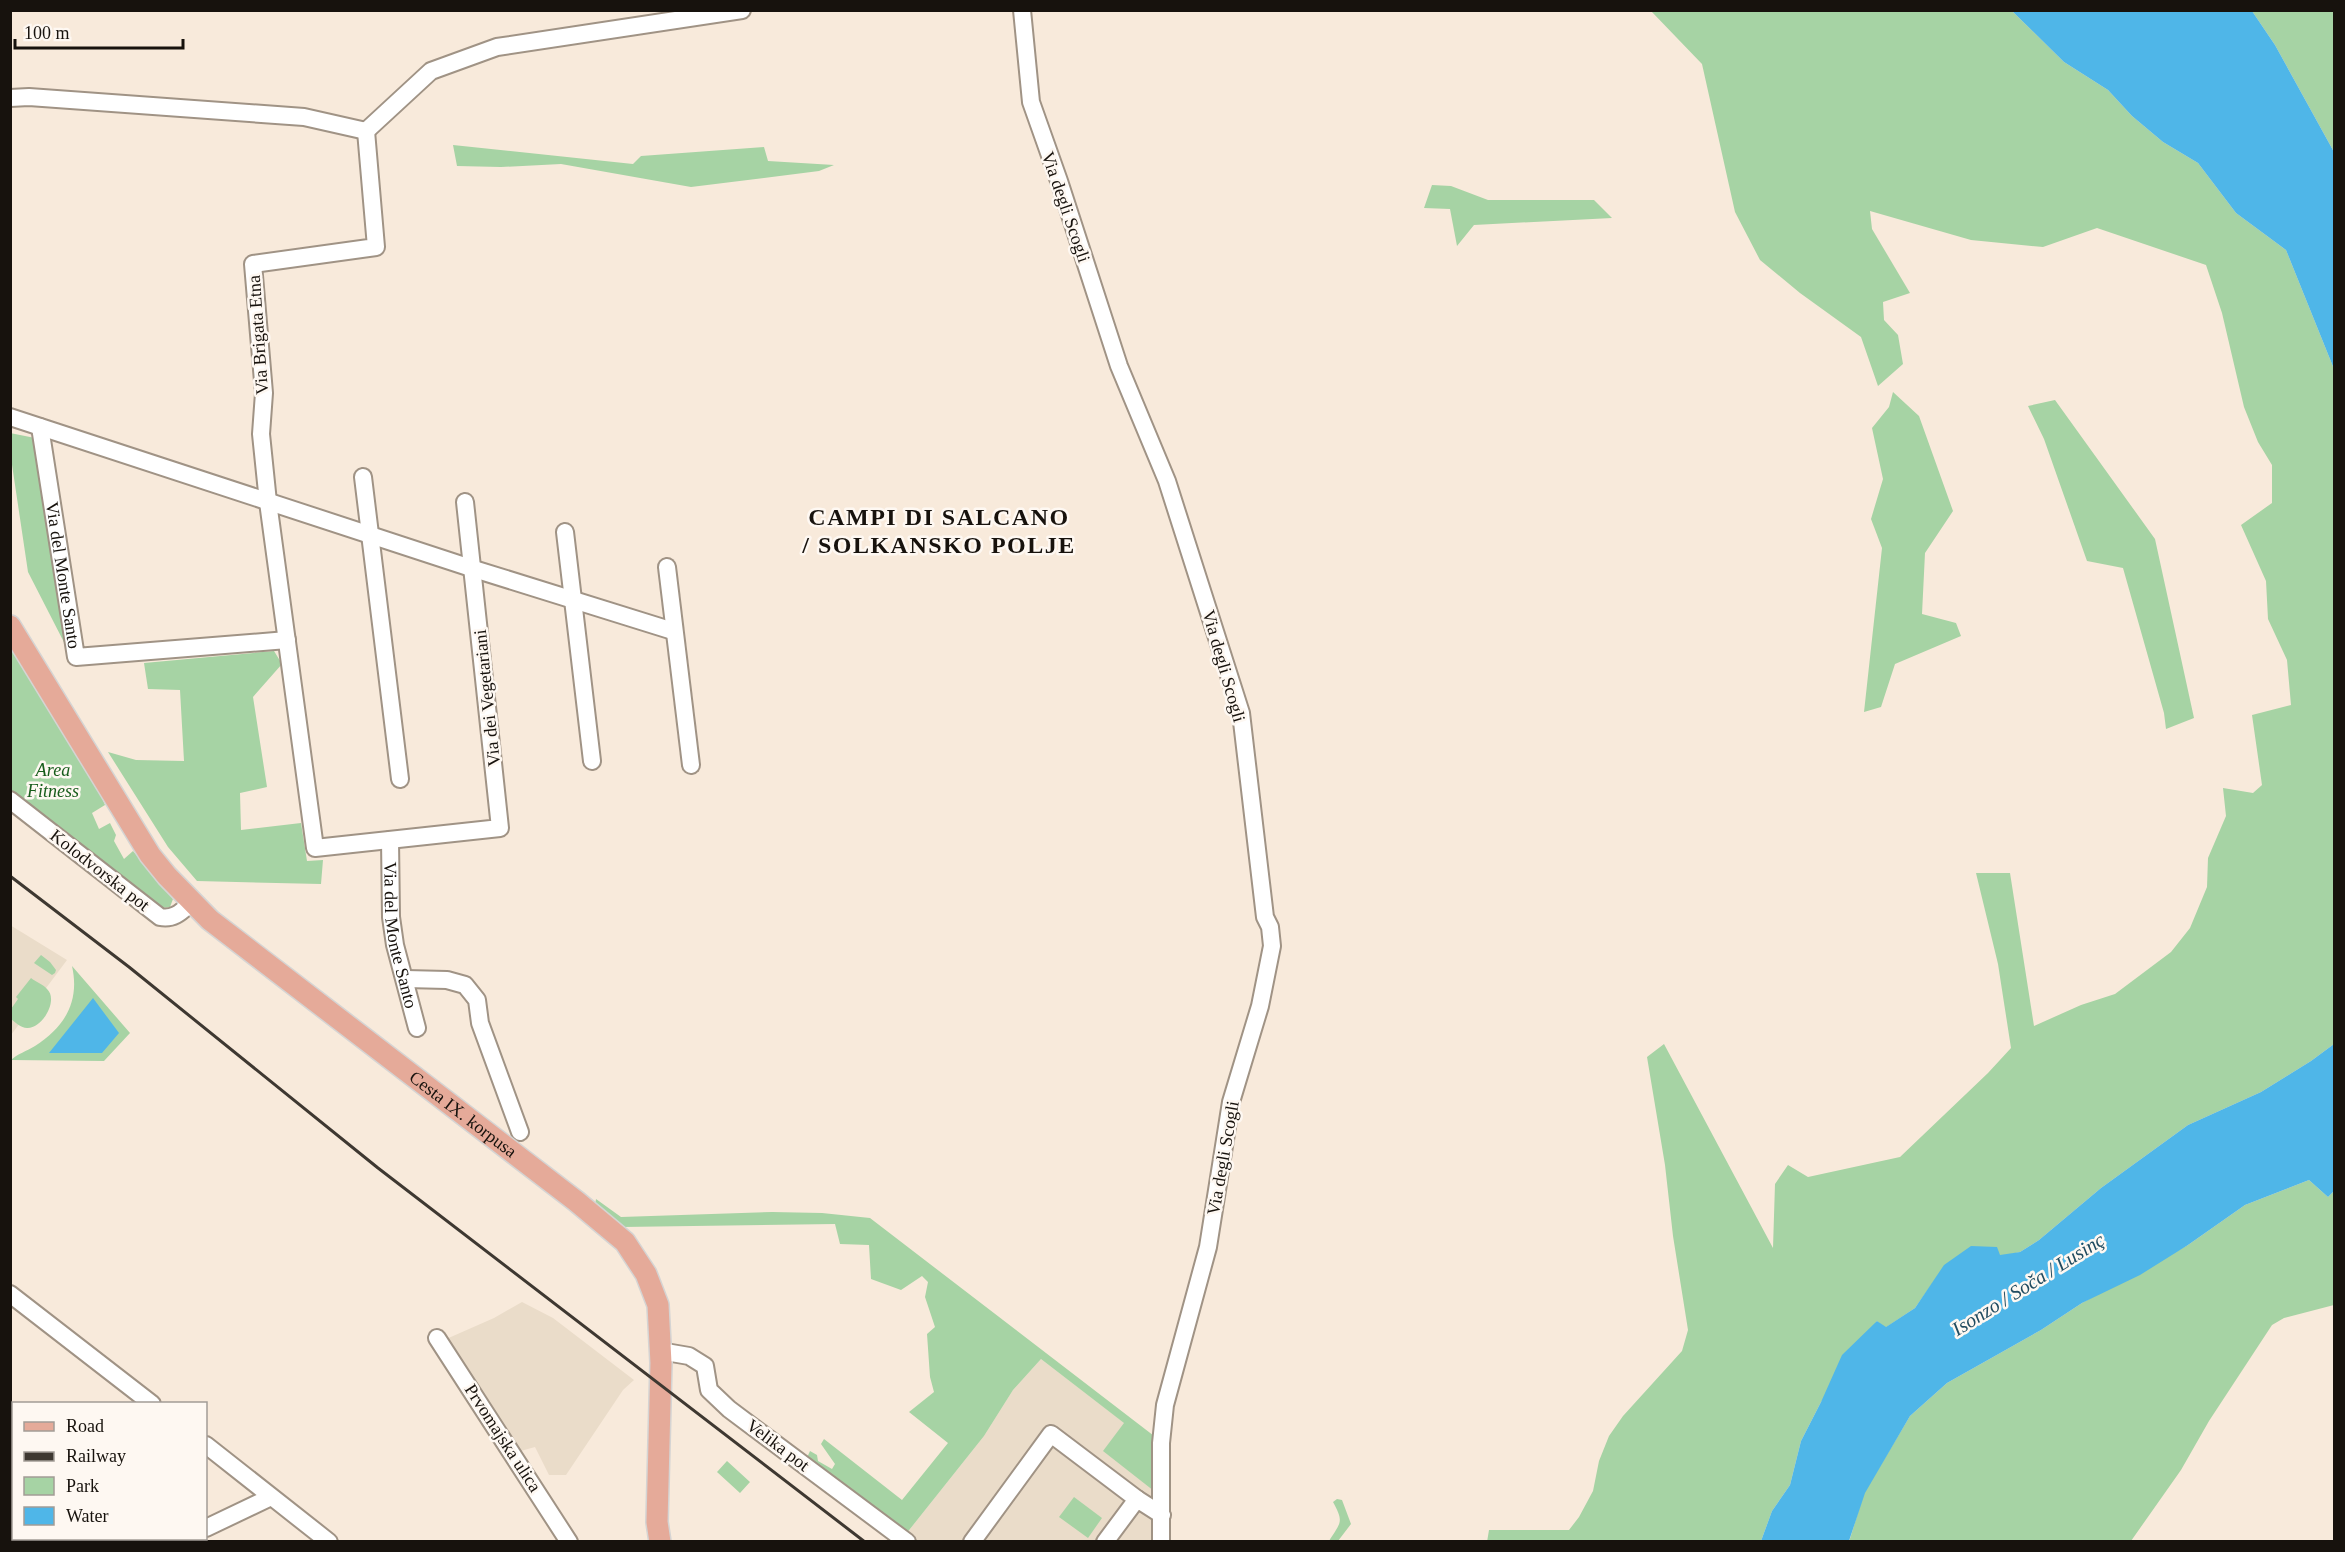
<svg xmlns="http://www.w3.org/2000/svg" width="2345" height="1552" font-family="Georgia,serif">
  <rect width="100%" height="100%" fill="#f8eadb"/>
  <path fill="#eadcc9" d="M10 925 67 960 11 1035H10Z
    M522 1302 553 1318 634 1380 623 1390 566 1475H549L535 1447 517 1452 444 1340 494 1318Z
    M1041 1359 1157 1448 1152 1541 916 1542 906 1534 984 1436 1013 1390Z"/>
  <path fill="#a6d3a4" d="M1651 11H2012L2064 62 2108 90 2132 116 2163 142 2198 163 2236 213 2286 250 2334 369V1044L2311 1061 2261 1092 2188 1125 2101 1188 2039 1240 2020 1252 1941 1271 1915 1308 1885 1328 1877 1321 1821 1402 1801 1441 1790 1485 1772 1511 1761 1541 1487 1542 1489 1530H1569L1579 1517 1593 1491 1599 1461 1609 1436 1623 1416 1682 1351 1688 1330 1673 1236 1665 1165 1647 1057 1664 1044 1773 1248 1775 1184 1788 1165 1808 1177 1900 1157 1988 1073 2011 1048 1998 964 1976 873H2010L2034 1026 2081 1005 2115 994 2171 952 2190 928 2207 887 2208 858 2226 816 2223 788 2253 793 2262 785 2252 715 2291 705 2287 660 2268 619 2266 581 2241 525 2272 503V465L2258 442 2244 407 2222 313 2206 265 2097 228 2043 247 1971 240 1870 211 1872 229 1910 293 1883 302 1884 320 1898 335 1903 364 1878 386 1861 337 1800 293 1760 260 1735 212 1702 64Z
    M2252 11H2334V152L2275 45Z
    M453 145 633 164 641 156 764 147 768 161 834 165 819 171 691 187 561 164 501 167 457 166Z
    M1432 185 1451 186 1488 200H1594L1612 218 1474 225 1457 246 1450 209 1424 208Z
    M1893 392 1919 416 1953 511 1925 553 1922 614 1956 623 1961 636 1895 664 1881 707 1864 712 1882 548 1871 519 1883 479 1872 428 1889 407Z
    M2055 400 2155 539 2194 718 2166 729 2164 713 2123 568 2087 561 2044 439 2028 406Z
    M10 433 35 438 69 652 28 572 11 458Z
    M10 638 88 764 105 805 92 813 99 829 110 823 116 835 114 841 124 859 133 851 173 899 170 907 162 908 11 791Z
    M274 651 282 664 253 697 267 787 240 793 241 830 301 823 307 861 323 860 321 884 197 881 168 847 108 752 136 760 184 761 180 690 148 689 144 663Z
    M41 955 50 962 56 970 55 973 52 975 34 963Z
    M72 966 130 1033 104 1061 11 1060C17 1054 27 1051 35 1046 65 1027 80 1001 72 966Z
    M31 978C36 982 43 984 47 989 59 1000 42 1029 27 1028 21 1028 15 1022 11 1019V1009L18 999 16 997Z
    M2309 1180 2328 1197 2334 1191V1305L2284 1318 2272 1325 2209 1421 2181 1470 2131 1541 1849 1542 1864 1493 1910 1416 1947 1383 2041 1330 2082 1303 2188 1245 2245 1205Z
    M596 1199 621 1217 772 1212 822 1213 870 1218 1158 1439 1154 1491 1103 1451 1124 1423 1041 1359 1013 1390 984 1436 906 1534 806 1460 810 1451 817 1455 818 1461 832 1469 835 1464 821 1444 824 1439 902 1500 948 1443 909 1412 934 1392 930 1377 927 1334 935 1327 925 1297 928 1282 922 1276 901 1290 871 1279 869 1245 840 1244 835 1224 622 1227 595 1206Z
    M727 1461 750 1482 740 1493 717 1472Z
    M1074 1497 1102 1518 1088 1538 1059 1517Z
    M1337 1499 1342 1500 1351 1524 1338 1541H1329C1341 1522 1344 1522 1333 1502Z"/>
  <path fill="#4fb6e8" d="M2012 11H2252L2275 45 2334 152V369L2286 250 2236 213 2198 163 2163 142 2132 116 2108 90 2064 62Z
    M93 998 119 1033 102 1053H49Z
    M2334 1044V1191L2328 1197 2309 1180 2245 1205 2188 1245 2140 1275 2082 1303 2041 1330 1947 1383 1910 1416 1865 1493 1849 1541H1761L1772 1511 1790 1485 1801 1441 1821 1402 1842 1355 1877 1321 1886 1327 1915 1308 1944 1265 1971 1246 1997 1247 2000 1255 2020 1252 2039 1240 2101 1188 2188 1125 2261 1092 2311 1061Z"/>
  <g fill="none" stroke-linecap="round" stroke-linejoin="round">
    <g stroke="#a09385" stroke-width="20">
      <g id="minor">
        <path d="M1022 10 1031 102 1059 181 1119 366 1167 481 1241 713 1265 917 1270 927 1272 946 1260 1006 1231 1102 1208 1247 1165 1405 1161 1443V1542"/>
        <path d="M10 98 29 97 304 117 366 131 431 71 497 47 742 10"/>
        <path d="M366 131 376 247 253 264 264 393 261 434 268 502 315 848 500 828 465 502"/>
        <path d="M10 417 474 569 673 631"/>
        <path id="s1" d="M40 427 76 657 287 640"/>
        <path d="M363 477 400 779"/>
        <path d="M565 532 592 761"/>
        <path d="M667 567 691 765"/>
        <path d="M10 800 160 917C174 920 182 911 191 903"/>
        <path id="s2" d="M390 840 391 917 395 945 417 1028"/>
        <path d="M406 979 447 980 465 985 477 1000 480 1023 520 1132"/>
        <path d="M10 1294 152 1404"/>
        <path d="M437 1338 569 1542"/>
        <path d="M660 1351 689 1356 705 1366 709 1390 729 1409 907 1542"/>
        <path d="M206 1445 329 1542"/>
        <path d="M10 1504 14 1512"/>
        <path d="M206 1528 271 1497"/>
        <path d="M20 1538 21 1542"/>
        <path d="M148 1538 156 1542"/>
        <path d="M173 1542 182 1538"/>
        <path d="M972 1542 1051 1434 1137 1499"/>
        <path d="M1105 1542 1137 1499 1162 1515"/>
      </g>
    </g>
    <g stroke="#d5d4d3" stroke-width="24">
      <g id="major">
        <path id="s3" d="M10 626 150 855 167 876 210 920 576 1201 625 1242 646 1274 658 1305 661 1363 657 1522 660 1542"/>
      </g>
    </g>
    <use href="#minor" stroke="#fff" stroke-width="16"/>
    <use href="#major" stroke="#e5aa99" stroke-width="21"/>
    <path stroke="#3e3831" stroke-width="3" d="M10 876 129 967 378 1168 865 1542"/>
  </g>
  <g text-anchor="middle" stroke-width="5" stroke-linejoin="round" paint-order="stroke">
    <g font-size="18" fill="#17120d" stroke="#fef8f2">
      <text transform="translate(1066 207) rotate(71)" y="6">Via degli Scogli</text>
      <text transform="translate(258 335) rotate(-94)" y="6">Via Brigata Etna</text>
      <text dy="6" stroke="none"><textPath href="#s1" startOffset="150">Via del Monte Santo</textPath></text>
      <text transform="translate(1224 666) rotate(74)" y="6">Via degli Scogli</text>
      <text transform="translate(487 698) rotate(-96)" y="6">Via dei Vegetariani</text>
      <text transform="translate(100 870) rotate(38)" y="6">Kolodvorska pot</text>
      <text dy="6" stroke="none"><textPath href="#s2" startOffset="96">Via del Monte Santo</textPath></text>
      <text dy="6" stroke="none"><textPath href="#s3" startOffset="676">Cesta IX. korpusa</textPath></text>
      <text transform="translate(1223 1158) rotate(-80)" y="6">Via degli Scogli</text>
      <text transform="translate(503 1438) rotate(57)" y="6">Prvomajska ulica</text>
      <text transform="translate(778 1445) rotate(37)" y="6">Velika pot</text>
    </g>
    <g font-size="18" font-style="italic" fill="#185d1c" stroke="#fef8f2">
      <text x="53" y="776">Area<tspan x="53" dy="21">Fitness</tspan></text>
    </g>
    <g font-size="20" font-style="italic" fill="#204b60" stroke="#fef8f2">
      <text transform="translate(2028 1284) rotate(-32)" y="7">Isonzo / Soča / Lusinç</text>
    </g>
    <g font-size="24" font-weight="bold" letter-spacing="1.5" fill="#17120d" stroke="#fef8f2">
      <text x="939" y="525">CAMPI DI SALCANO<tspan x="939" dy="28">/ SOLKANSKO POLJE</tspan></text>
    </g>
  </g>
  <rect width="2345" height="1552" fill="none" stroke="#17120d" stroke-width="24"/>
  <rect x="12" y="1402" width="195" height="138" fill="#fef8f2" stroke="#a29c96" stroke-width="1.5"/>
  <rect x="24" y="1422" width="30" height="9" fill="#e5aa99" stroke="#a29c96" stroke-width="1.5"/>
  <text x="66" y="1432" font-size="18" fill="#17120d">Road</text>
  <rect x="24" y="1452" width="30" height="9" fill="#3e3831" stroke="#a29c96" stroke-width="1.5"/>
  <text x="66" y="1462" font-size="18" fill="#17120d">Railway</text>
  <rect x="24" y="1477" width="30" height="18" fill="#a6d3a4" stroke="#a29c96" stroke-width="1.5"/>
  <text x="66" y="1492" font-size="18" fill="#17120d">Park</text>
  <rect x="24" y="1507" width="30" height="18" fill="#4fb6e8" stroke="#a29c96" stroke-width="1.5"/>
  <text x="66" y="1522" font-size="18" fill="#17120d">Water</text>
  <path d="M15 39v9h168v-9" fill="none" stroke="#17120d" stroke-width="3"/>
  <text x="24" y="39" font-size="18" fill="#17120d" stroke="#fef8f2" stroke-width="4.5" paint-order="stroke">100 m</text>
</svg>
